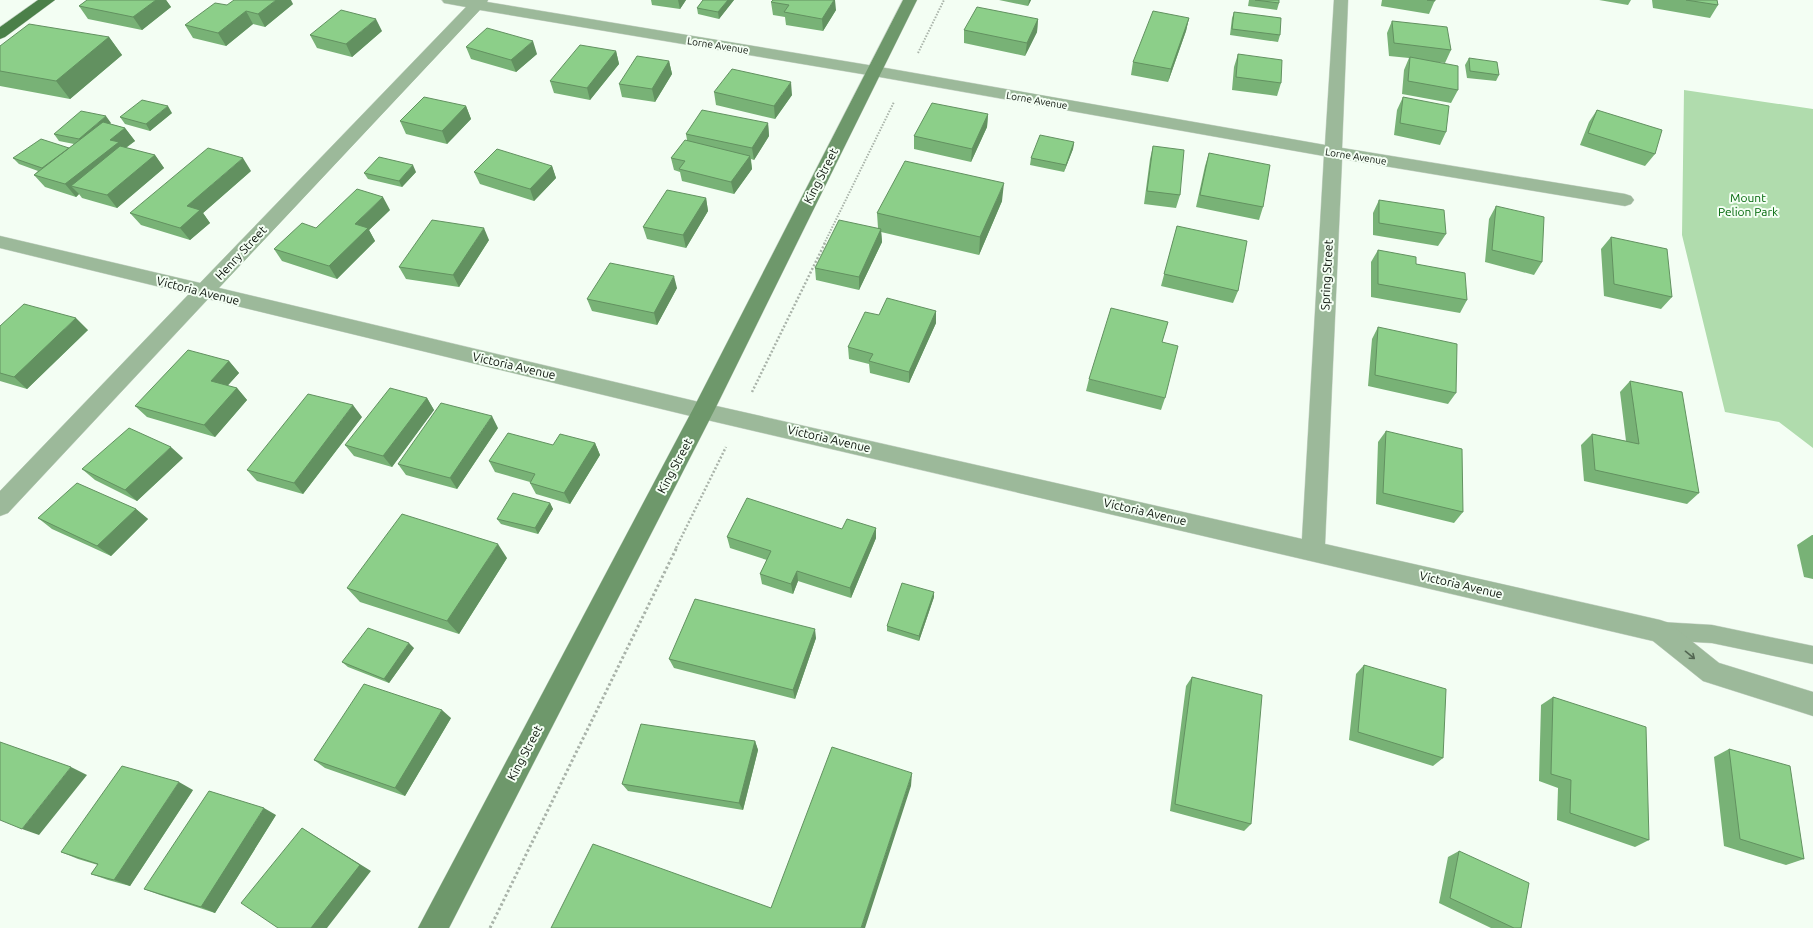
<svg xmlns="http://www.w3.org/2000/svg" width="1813" height="928" font-family="Ubuntu,sans-serif">
  <rect width="100%" height="100%" fill="#f3fef3"/>
  <path fill="#b0dcad" d="M1684 90 1813 109V448L1779 422 1725 412 1682 235Z"/>
  <g fill="none" stroke-linecap="round" stroke-linejoin="round">
    <g stroke="#ced8ce" stroke-width="1">
      <path id="lane" d="M1660 622 1712 625 1813 646V664L1712 643 1660 640 1653 637 1650 631 1653 625Z"/>
    </g>
    <g stroke="#ced8ce" stroke-width="1">
      <path id="street" d="M442 0H488L487 2 874 66 1325 145 1334 0H1348L1342 148 1625 194 1631 196 1634 200 1631 204 1625 206 1342 159 1325 544 1660 620 1669 623 1719 663 1813 692V716L1703 681 1653 641 703 419 208 299 8 513 0 516V491L189 294 0 248V236L200 283 466 7 444 3ZM480 10 874 76 1324 156 1302 539 703 403 219 288Z"/>
    </g>
    <g stroke="#ced8ce" stroke-width="1">
      <path id="secondary" d="M903 0H917L714 411 449 928H418L693 409Z"/>
    </g>
    <g stroke="#ced8ce" stroke-width="1">
      <path id="primary" d="M38 0H55L5 37 0 39V27Z"/>
    </g>
    <path stroke="#a9b3a9" stroke-width="2" stroke-dasharray="1.5 1.5" stroke-linecap="butt" d="M918 53 944 0
      M824 244 894 102"/>
    <path stroke="#a9b3a9" stroke-width="2.5" stroke-dasharray="2 2" stroke-linecap="butt" d="M752 392 825 243
      M676 548 726 447"/>
    <path stroke="#a9b3a9" stroke-width="3" stroke-dasharray="2.5 2.5" stroke-linecap="butt" d="M490 928 677 547"/>
    <use href="#lane" fill="#9cb99a" fill-rule="evenodd"/>
    <use href="#street" fill="#9cb99a" fill-rule="evenodd"/>
    <use href="#secondary" fill="#6e986b" fill-rule="evenodd"/>
    <use href="#primary" fill="#4b8049" fill-rule="evenodd"/>
  </g>
  <path fill="#78b276" d="M87 0H166L171 7 142 30 88 19 79 6Z
    M651 0H686L680 9 652 5Z
    M703 0H734L719 19 698 14 697 8Z
    M999 0H1031L1028 6Z
    M1249 0H1279V3L1277 10 1248 6Z
    M1382 0H1435L1429 14 1381 6Z
    M1599 0H1631L1628 5Z
    M1652 0H1717L1718 5 1710 18 1653 8Z
    M771 2 836 10 823 31 786 25 785 17 773 15Z
    M293 4 265 27 253 24 226 46 193 38 185 25 227 5Z
    M1234 12 1280 35 1278 42 1230 35 1232 18Z
    M1189 18 1186 31 1168 82 1131 75 1133 62Z
    M1038 19 1037 32 1025 56 964 43V30Z
    M1392 21 1451 50 1445 63 1437 62 1458 90 1451 103 1402 94 1404 70 1409 58 1389 56 1387 33Z
    M382 31 352 57 317 48 310 35Z
    M109 37 122 55 70 99 0 86V46Z
    M466 47 537 54 516 72 471 59Z
    M616 51 619 64 590 100 554 93 550 81Z
    M1238 54 1281 83 1277 96 1232 90 1234 67Z
    M1469 58 1499 75 1496 81 1467 78 1465 65Z
    M669 61 672 74 655 102 622 97 619 84Z
    M714 92 792 95 775 119 716 105Z
    M1403 97 1446 132 1440 145 1394 135 1397 110Z
    M466 106 471 119 447 144 406 134 400 121Z
    M1597 110 1655 154 1645 166 1580 145 1589 122Z
    M172 113 150 131 125 124 120 117Z
    M988 114 987 127 971 162 914 149V136Z
    M111 123 110 124 125 128 135 141 126 148 155 155 164 168 117 208 82 198 79 194 76 197 45 187 34 175 38 171 19 164 13 158 69 148 74 144 59 141 54 134Z
    M768 123 769 136 754 160 751 159 752 169 734 194 682 181 680 172 674 170 671 158 687 140 686 134Z
    M1074 142 1073 149 1064 172 1030 165 1031 158Z
    M1153 146 1180 195 1176 208 1144 204 1150 159Z
    M1209 153 1263 207 1259 220 1196 207 1205 166Z
    M552 166 556 178 534 201 480 184 474 172Z
    M251 171 203 213 210 223 190 240 141 225 130 213Z
    M416 172 402 187 368 179 364 173Z
    M706 198 708 211 686 248 647 239 643 227Z
    M1379 200 1446 234 1438 246 1373 235V213Z
    M1002 201 979 255 881 232 882 242 859 290 816 280 815 268 878 228 877 213Z
    M1496 206 1542 262 1534 275 1485 262 1489 219Z
    M390 210 369 230 375 241 337 279 282 261 274 249 316 228Z
    M1177 226 1238 291 1233 303 1161 286Z
    M1611 237 1672 297 1661 309 1604 296 1601 249Z
    M489 240 459 287 406 279 399 267Z
    M1378 250 1416 264 1467 300 1460 313 1371 297V262Z
    M677 288 657 325 592 311 587 299Z
    M936 311V323L909 383 870 373 869 364 849 359 848 347 879 315Z
    M0 326 88 330 27 389 0 381Z
    M1378 327 1456 393 1448 404 1368 386 1372 339Z
    M229 361 239 373 227 386 237 388 247 400 215 437 147 417 135 406Z
    M1089 379 1165 398 1161 410 1086 391Z
    M1630 381 1699 493 1687 504 1584 481 1581 445 1592 434 1626 441 1620 392Z
    M427 398 434 410 392 467 354 456 345 445Z
    M362 417 303 494 257 481 247 470Z
    M498 428 457 489 406 475 398 464Z
    M1386 431 1463 512 1454 523 1376 504 1378 442Z
    M595 443 600 455 570 504 536 494 530 483V482L495 472 489 461 553 445Z
    M183 458 137 501 95 480 82 469Z
    M550 503 553 509 538 534 501 524 497 519Z
    M136 509 148 519 111 556 52 529 38 518Z
    M876 528V538L851 598 798 581 793 594 762 584 760 574 767 560 730 548 727 537 842 529Z
    M1812 535H1813V579L1804 577 1797 545Z
    M507 558 459 634 360 602 347 588Z
    M934 597 919 641 887 631V626Z
    M816 638 795 699 674 668 669 659Z
    M414 648 389 683 348 667 342 662Z
    M1364 665 1443 758 1433 766 1349 740 1356 674Z
    M1192 677 1251 824 1244 831 1170 811 1186 686Z
    M1553 697 1649 840 1635 847 1557 820 1558 788 1539 781 1541 705Z
    M451 718 405 796 325 768 314 760Z
    M755 741 758 750 743 810 628 791 622 784Z
    M1729 749 1804 859 1786 865 1724 846 1714 757Z
    M193 790 130 886 108 880 91 874 98 865 78 859 61 852Z
    M276 815 215 913 160 895 144 889Z
    M1459 851 1521 928H1491L1439 903 1448 857Z"/>
  <path fill="#629160" d="M156 0H166L171 7 142 30 133 17Z
    M276 0H291L293 4 265 27 258 14Z
    M678 0H686L680 9Z
    M728 0H734L719 19 718 12Z
    M834 0H835L836 10 823 31 822 19Z
    M1029 0H1031L1028 6Z
    M246 11 253 24 226 46 218 33Z
    M1189 18 1186 31 1168 82 1171 69Z
    M376 19 382 31 352 57 346 44Z
    M1038 19 1037 32 1025 56 1027 43Z
    M109 37 122 55 70 99 56 81Z
    M533 41 537 54 516 72 511 60Z
    M616 51 619 64 590 100 587 88Z
    M669 61 672 74 655 102 652 89Z
    M791 82 792 95 775 119 774 106Z
    M168 106 172 113 150 131 146 124Z
    M466 106 471 119 447 144 442 131Z
    M988 114 987 127 971 162 972 149Z
    M106 116 111 123 84 146 79 139Z
    M768 123 769 136 754 160 752 148Z
    M125 128 135 141 71 186 79 194 76 197 65 184 110 140Z
    M1074 142 1073 149 1064 172 1066 165Z
    M155 155 164 168 117 208 107 195Z
    M750 156 752 169 734 194 731 182Z
    M243 158 251 171 203 213 210 223 190 240 180 228 187 206Z
    M413 165 416 172 402 187 399 181Z
    M552 166 556 178 534 201 530 189Z
    M1004 183 1002 201 979 255 980 237Z
    M383 197 390 210 369 230 375 241 337 279 329 266 355 224Z
    M706 198 708 211 686 248 683 235Z
    M484 228 489 240 459 287 453 275Z
    M881 229 882 242 859 290V277Z
    M674 276 677 288 657 325 654 313Z
    M936 311V323L909 383V372Z
    M76 318 88 330 27 389 14 377Z
    M229 361 239 373 221 393 211 381Z
    M237 388 247 400 215 437 204 425Z
    M427 398 434 410 392 467 383 456Z
    M353 405 362 417 303 494 294 483Z
    M492 416 498 428 457 489 450 478Z
    M595 443 600 455 570 504 564 493Z
    M171 447 183 458 137 501 125 490Z
    M550 503 553 509 538 534 535 528Z
    M136 509 148 519 111 556 97 546Z
    M876 528V538L851 598 850 588Z
    M498 544 507 558 459 634 447 621Z
    M797 571 798 581 793 594 791 584Z
    M934 592V597L919 641V636Z
    M815 629 816 638 795 699 793 690Z
    M409 643 414 648 389 683 384 679Z
    M442 710 451 718 405 796 395 788Z
    M755 741 758 750 743 810 739 803Z
    M71 767 87 775 39 835 22 829Z
    M912 773 911 786 865 928H861Z
    M179 782 193 790 130 886 114 880Z
    M264 808 276 815 215 913 201 907Z
    M302 828 371 871 327 928H311Z"/>
  <path fill="#8ccf89" stroke="#629160" d="M87 0H156L133 17 79 6Z
    M234 0H276L258 14 246 11 218 33 185 25 215 3 227 5Z
    M703 0H728L718 12 697 8Z
    M773 0H834L822 19 784 12 789 5 771 2Z
    M1255 0H1279V3Z
    M1427 0H1435V1Z
    M1686 0H1717L1718 5Z
    M977 7 1038 19 1027 43 964 30Z
    M341 10 376 19 346 44 310 35Z
    M1153 11 1189 18 1171 69 1133 62Z
    M1234 12 1281 18 1280 35 1232 29Z
    M1392 21 1447 27 1451 50 1394 43Z
    M29 24 109 37 56 81 0 71V46Z
    M487 28 533 41 511 60 466 47Z
    M580 45 616 51 587 88 550 81Z
    M1238 54 1282 60 1281 83 1236 77Z
    M637 56 669 61 652 89 619 84Z
    M1410 57 1458 66V90L1408 81Z
    M1469 58 1497 62 1499 75 1470 71Z
    M732 69 791 82 774 106 714 92Z
    M424 97 466 106 442 131 400 121Z
    M1403 97 1449 106 1446 132 1400 123Z
    M142 100 168 106 146 124 120 117Z
    M932 103 988 114 972 149 914 136Z
    M702 110 768 123 752 148 686 134Z
    M1597 110 1662 130 1655 154 1588 133Z
    M81 111 106 116 79 139 54 134Z
    M103 122 125 128 110 140 119 142 65 184 34 175Z
    M1040 135 1074 142 1066 165 1031 158Z
    M41 139 69 148 42 168 13 158Z
    M685 140 750 156 731 182 679 169 685 161 671 158Z
    M120 146 155 155 107 195 71 186Z
    M1153 146 1184 150 1180 195 1147 191Z
    M208 148 243 158 187 206 200 210 180 228 130 213Z
    M497 149 552 166 530 189 474 172Z
    M1209 153 1270 165 1263 207 1200 195Z
    M379 157 413 165 399 181 364 173Z
    M905 161 1004 183 980 237 877 213Z
    M357 189 383 197 355 224 368 228 329 266 274 249 302 223 316 228Z
    M667 190 706 198 683 235 643 227Z
    M1379 200 1444 210 1446 234 1379 223Z
    M1496 206 1544 217 1542 262 1492 250Z
    M432 220 484 228 453 275 399 267Z
    M839 220 881 229 859 277 815 268Z
    M1177 226 1247 241 1238 291 1164 274Z
    M1611 237 1667 249 1672 297 1614 284Z
    M1378 250 1416 257V264L1465 273 1467 300 1378 284Z
    M610 263 674 276 654 313 587 299Z
    M887 298 936 311 909 372 869 361 873 354 848 347 865 312 879 315Z
    M24 304 76 318 14 377 0 373V326Z
    M1111 308 1168 322 1162 342 1178 346 1165 398 1089 379Z
    M1378 327 1457 344 1456 393 1375 375Z
    M188 350 229 361 211 381 237 388 204 425 135 406Z
    M1630 381 1682 392 1699 493 1595 470 1592 434 1639 444Z
    M390 388 427 398 383 456 345 445Z
    M308 394 353 405 294 483 247 470Z
    M441 403 492 416 450 478 398 464Z
    M129 428 171 447 125 490 82 469Z
    M1386 431 1462 449 1463 512 1383 493Z
    M508 433 553 445 560 434 595 443 564 493 530 483 535 474 489 461Z
    M77 483 136 509 97 546 38 518Z
    M513 493 550 503 535 528 497 519Z
    M747 498 842 529 847 519 876 528 850 588 797 571 791 584 760 574 771 551 727 537Z
    M402 514 498 544 447 621 347 588Z
    M902 583 934 592 919 636 887 626Z
    M695 599 815 629 793 690 669 659Z
    M368 628 409 643 384 679 342 662Z
    M1364 665 1446 689 1443 758 1358 732Z
    M1192 677 1262 695 1251 824 1175 804Z
    M364 684 442 710 395 788 314 760Z
    M1553 697 1646 727 1649 840 1570 813 1571 780 1551 774Z
    M641 724 755 741 739 803 622 784Z
    M0 742 71 767 22 829 0 820Z
    M832 747 912 773 861 928H551L593 844 771 908Z
    M1729 749 1790 766 1804 859 1740 839Z
    M122 766 179 782 114 880 91 874 98 864 61 852Z
    M209 791 264 808 201 907 144 889Z
    M302 828 360 865 311 928H278L241 903Z
    M1459 851 1529 883 1521 928H1514L1450 898Z"/>
  <defs><path id="oneway-shaft" d="M-6 0H5M1.5-3L5.5 0L1.5 3" fill="none" stroke-width="1.6" stroke-linecap="round" stroke-linejoin="round"/></defs>
  <use stroke="#536652" href="#oneway-shaft" transform="translate(1690 655) rotate(39)"/>
  <g text-anchor="middle" stroke-width="4" stroke-linejoin="round" paint-order="stroke">
    <g font-size="10" fill="#0a1209" stroke="#f3fef3">
      <text transform="translate(718 45) rotate(9)" y="4">Lorne Avenue</text>
      <text transform="translate(1037 100) rotate(10)" y="4">Lorne Avenue</text>
      <text transform="translate(1356 156) rotate(9)" y="4">Lorne Avenue</text>
    </g>
    <g font-size="12" fill="#0a1209" stroke="#f3fef3">
      <text transform="translate(821 176) rotate(-63)" y="4">King Street</text>
      <text transform="translate(241 253) rotate(-47)" y="4">Henry Street</text>
      <text transform="translate(1327 275) rotate(-87)" y="4">Spring Street</text>
      <text transform="translate(198 291) rotate(14)" y="4">Victoria Avenue</text>
      <text transform="translate(514 366) rotate(13)" y="4">Victoria Avenue</text>
      <text transform="translate(829 439) rotate(13)" y="4">Victoria Avenue</text>
      <text transform="translate(675 466) rotate(-62)" y="4">King Street</text>
      <text transform="translate(1145 512) rotate(13)" y="4">Victoria Avenue</text>
      <text transform="translate(1461 585) rotate(13)" y="4">Victoria Avenue</text>
      <text transform="translate(525 753) rotate(-62)" y="4">King Street</text>
    </g>
    <g font-size="12" fill="#02680b" stroke="#f3fef3">
      <text x="1748" y="202">Mount<tspan x="1748" dy="14">Pelion Park</tspan></text>
    </g>
  </g>
</svg>
